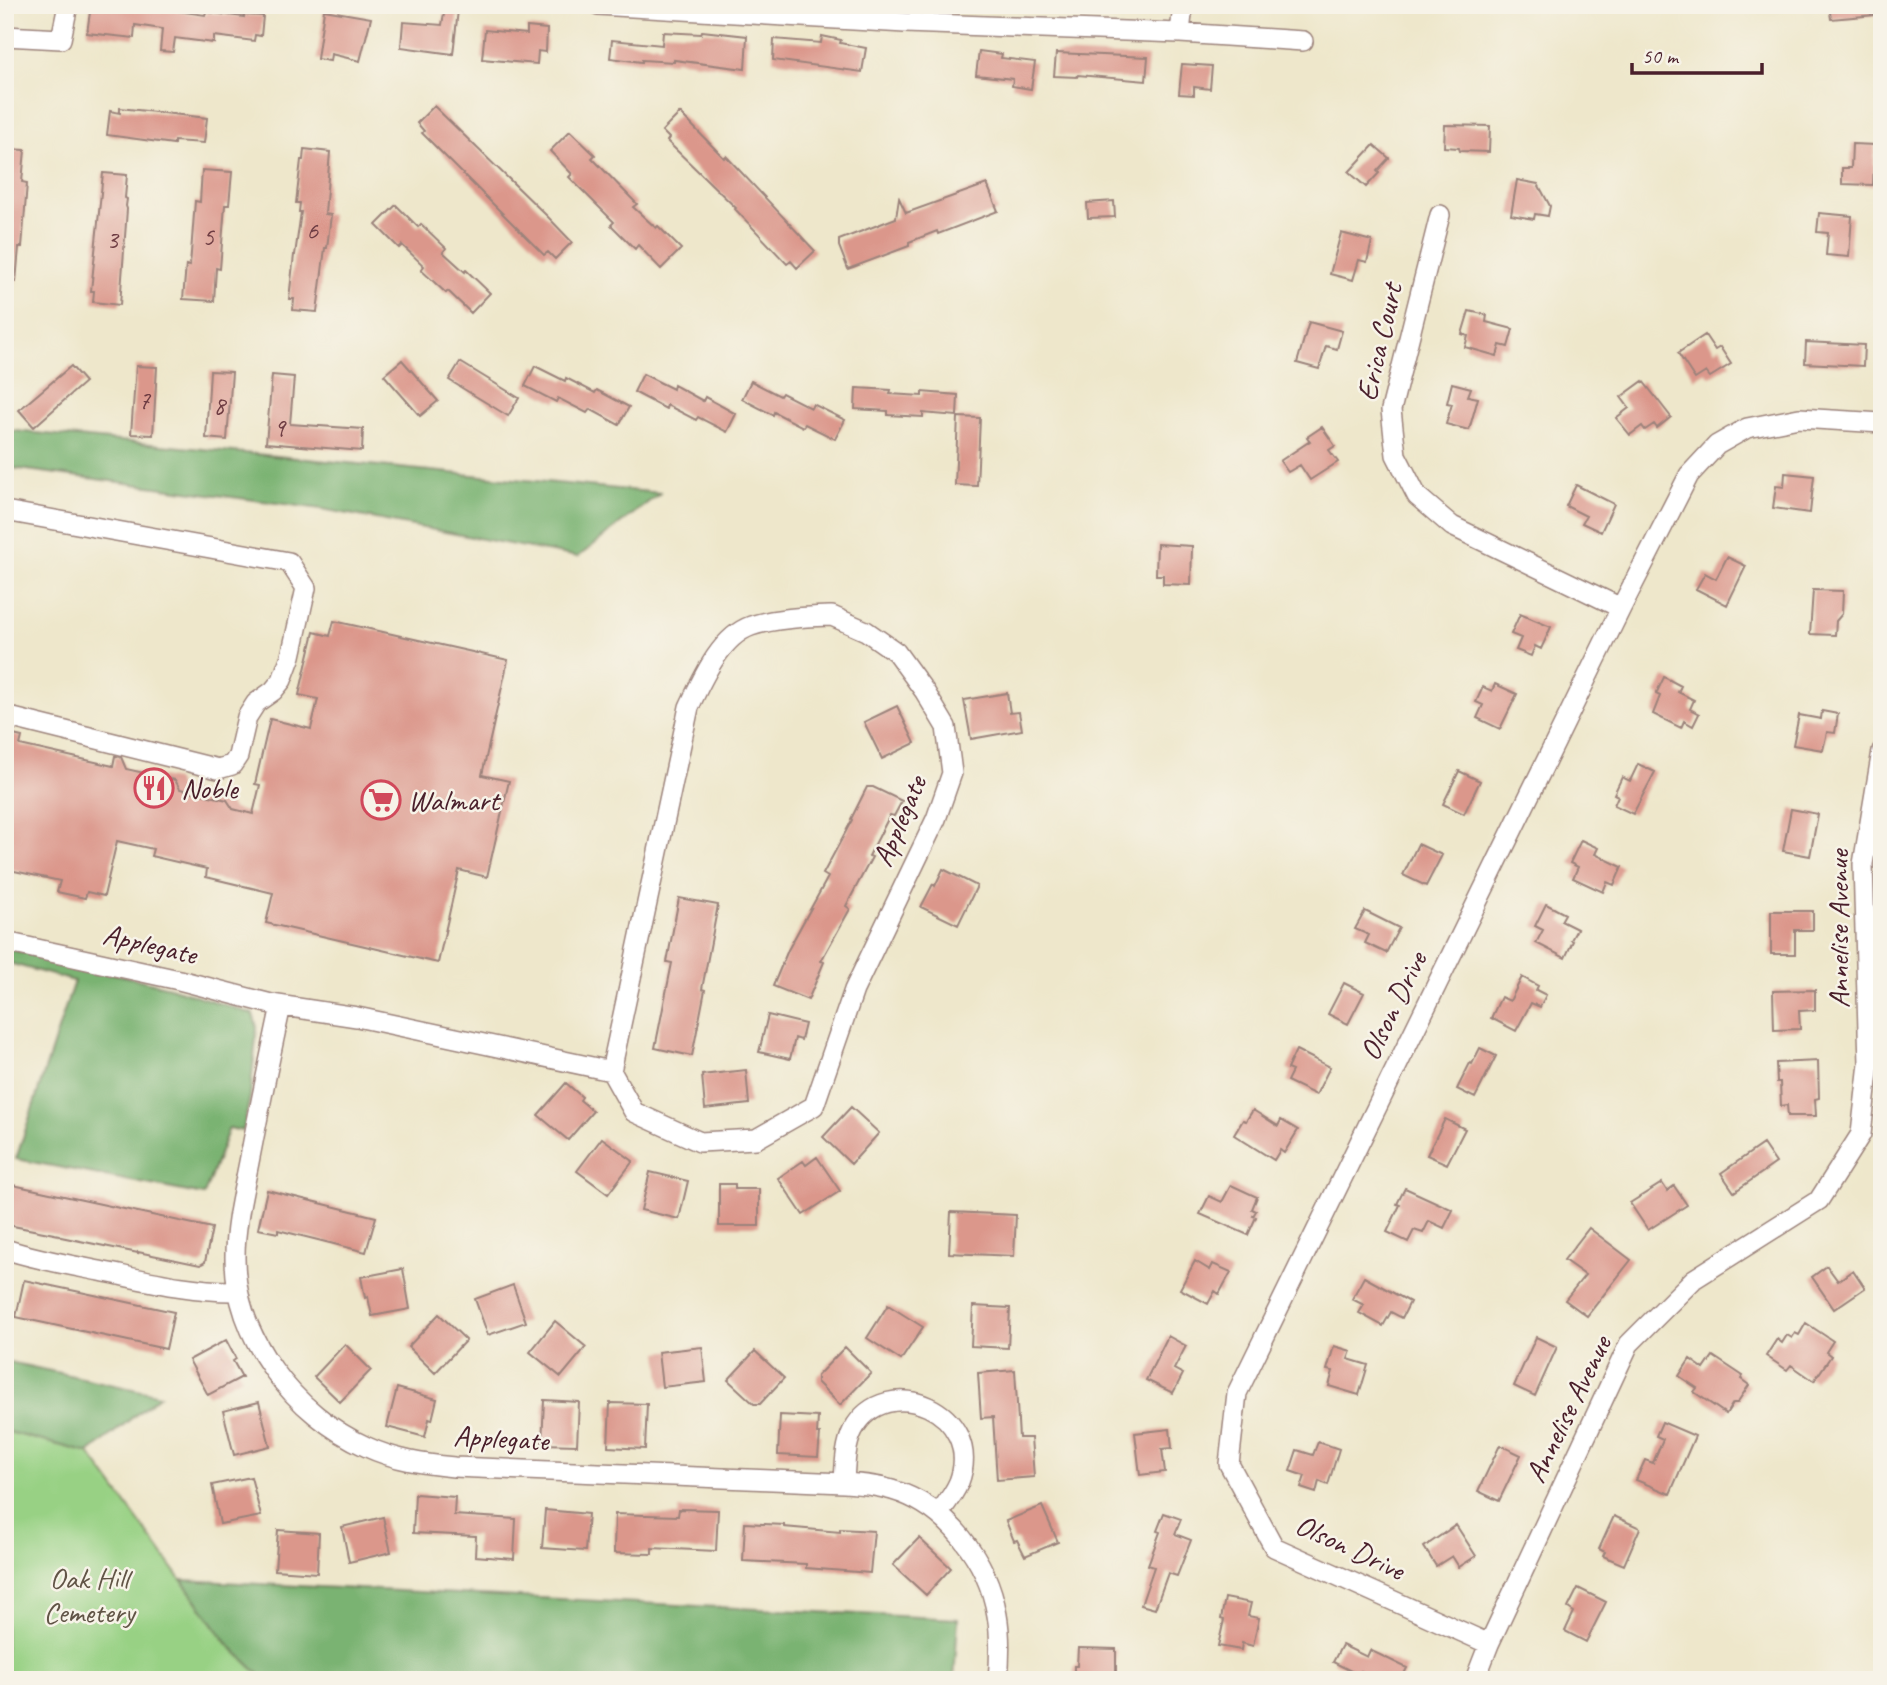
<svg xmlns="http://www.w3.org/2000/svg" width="1887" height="1685" font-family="Caveat,sans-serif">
  <rect width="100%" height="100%" fill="#f7f3e8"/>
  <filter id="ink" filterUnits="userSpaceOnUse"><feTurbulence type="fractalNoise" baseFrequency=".0143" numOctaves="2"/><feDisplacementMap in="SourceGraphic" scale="14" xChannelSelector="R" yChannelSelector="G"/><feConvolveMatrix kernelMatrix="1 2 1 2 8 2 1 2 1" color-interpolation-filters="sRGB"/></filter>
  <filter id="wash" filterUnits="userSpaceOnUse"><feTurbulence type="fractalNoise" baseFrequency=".00686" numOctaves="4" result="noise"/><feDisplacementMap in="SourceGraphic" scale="28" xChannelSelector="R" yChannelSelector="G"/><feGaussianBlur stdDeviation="1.57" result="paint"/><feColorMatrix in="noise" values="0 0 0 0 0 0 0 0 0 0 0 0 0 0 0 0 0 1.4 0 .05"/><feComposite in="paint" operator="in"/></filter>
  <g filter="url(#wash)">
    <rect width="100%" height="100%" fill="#eee7cb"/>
    <path fill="#98d184" stroke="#717858" stroke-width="2" d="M5 1431 89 1453 228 1644 265 1680H5Z"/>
    <path fill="#7ab372" stroke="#62694e" stroke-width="2" d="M5 430 660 493 578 557 322 509 5 467Z
      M5 948 170 987 253 1014 257 1027 250 1097 243 1131 229 1128 204 1195 16 1159 74 981 5 962Z
      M5 1361 160 1395 89 1453 5 1431Z
      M182 1580 958 1619 954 1680H265L228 1644Z"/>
    <g id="blocks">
      <path fill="#db978b" d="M91 5H178L177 11 205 15 206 12 244 17V15L263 16 261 36 255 35 254 41 214 36V43L175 38 173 52 160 51 162 29 135 25 134 38 87 33Z
        M1829 5H1874L1875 15 1831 19Z
        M445 8 458 10 453 54 401 47 403 22 442 25Z
        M324 10 371 18 360 61 331 54 330 61 317 59Z
        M527 27 547 29 546 52 538 51 537 64 482 59 485 30 527 34Z
        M702 31 747 36 745 69 674 60V62L642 60V62L610 58 612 40 662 45 663 32 701 34Z
        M822 36 841 40 840 43 866 48 862 72 773 60 774 39 821 43Z
        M979 51 1002 54 1001 58 1035 62 1031 89 1012 86 1013 79 976 75Z
        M1056 53 1148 57 1146 81 1078 75 1077 77 1054 76Z
        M1182 64 1212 66 1210 89 1194 87V95L1179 94Z
        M434 106 548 217 572 242 555 259 548 252 544 255 422 133 424 131 417 123Z
        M120 108 207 118 204 143 174 141V144L107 135 110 111 120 113Z
        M680 113 724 158 726 156 815 251 797 268 791 261 787 264 735 209 736 208 667 141 669 138 662 131Z
        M1445 125 1490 126 1489 152 1460 151 1459 148 1444 147Z
        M570 131 595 155 592 158 637 204 633 207 656 228 658 226 681 249 661 269 638 245 635 249 611 225 614 222 569 177 572 174 550 151Z
        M1852 144 1875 145 1873 185 1842 184V168H1851Z
        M1374 145 1389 158 1377 171 1379 173 1366 187 1349 172Z
        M5 149 25 150 22 182 27 183 22 247H19L16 282 5 281Z
        M304 149 330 152 325 214 331 215 327 248H325L317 312 293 310 294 299H289L294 255H295L301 212H299L300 203H296L301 160H303Z
        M202 170 232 172 229 205H225L220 269 216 268 214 301 183 299 186 265 190 266 195 201 200 202Z
        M103 173 127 175 125 198 127 199 126 206 127 209 120 305 93 302 94 291H91Z
        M1517 180 1538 184 1550 206 1548 216 1535 214 1534 219 1511 215Z
        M987 184 998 211 938 234 937 231 909 242V246L848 269 839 246V240L896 218 899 198 906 213Z
        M1114 201 1115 217 1088 218 1087 203Z
        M396 205 418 227 421 224 446 248 443 252 465 272 466 270 490 293 471 313 448 291 446 293 421 270 424 266 402 245 399 248 376 225Z
        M1819 213 1852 216 1849 257 1826 255 1828 233 1817 232Z
        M1341 233 1372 241 1367 262 1359 260 1353 280 1330 274Z
        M1469 311 1487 315 1486 322 1513 329 1508 347 1500 345 1497 356 1465 347 1468 336 1462 334Z
        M1309 322 1342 331 1337 349 1326 346 1319 369 1297 363Z
        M1705 335 1715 350 1720 347 1731 364 1710 377 1706 372 1695 379 1678 353Z
        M1806 342 1864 345 1863 366 1805 363Z
        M402 360 438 401 420 416 384 375Z
        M460 362 519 398 508 416 449 380Z
        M71 366 85 382 34 427 19 410Z
        M136 366 157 367 153 435 131 434Z
        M535 366 565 381 566 378 595 393 597 390 629 407 619 425 590 409 587 413 558 398 556 402 525 386Z
        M210 371 232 372 227 440 206 438Z
        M643 374 673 389 674 385 703 401 705 397 736 414 727 432 698 417 696 420 667 405 666 409 634 392Z
        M272 375 294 377 290 424 363 429 362 451 266 443Z
        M751 381 780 396 782 393 811 408 813 404 845 420 835 439 805 424 803 427 774 412 773 415 742 399Z
        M1643 381 1671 417 1657 428 1654 424 1645 430 1642 426 1630 435 1616 418 1629 408 1621 397Z
        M1452 383 1471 388 1468 396 1478 398 1469 430 1446 424 1452 404 1447 403Z
        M856 388 891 390 890 394 922 396V392L958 395 957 416 923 413V417L888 415V411L855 409Z
        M958 417 980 418 977 486 955 485Z
        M1322 427 1335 446 1329 450 1338 462 1310 480 1300 465 1288 472 1280 461 1310 441 1307 437Z
        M1785 473 1814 476 1810 513 1773 508 1776 486 1784 487Z
        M1576 485 1614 504 1601 532 1582 523 1586 516 1566 506Z
        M1157 544 1192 546 1191 585 1163 584V575H1156Z
        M1727 557 1746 566 1727 605 1696 589 1705 573 1716 579Z
        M1813 590 1843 591 1842 614 1836 621 1835 635 1810 634Z
        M1520 614 1551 627 1541 649 1535 646 1531 656 1516 650 1521 638 1511 634Z
        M334 621 508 660 482 775 509 781 487 877 459 870 438 963 266 923 273 893 206 877 207 869 151 856 153 849 117 841 104 896 87 892 85 898 57 892 60 881 5 869V733L22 737 20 745 113 766 115 756 121 757 126 769 175 780 180 789 227 800 233 809 253 814 260 785 255 784 270 719 311 729 318 699 299 695 314 632 330 636Z
        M1664 677 1681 686 1678 692 1694 700 1690 709 1699 714 1693 726 1684 721 1681 728 1653 714 1660 696 1656 694Z
        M1495 684 1517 694 1500 729 1477 718 1483 705 1476 702 1483 687 1492 691Z
        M1007 693 1010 713 1019 712 1022 730 971 739 964 700Z
        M897 706 915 743 882 759 864 722Z
        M1822 711 1838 714 1835 733 1827 732 1823 750 1793 745 1799 715 1821 719Z
        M1638 764 1655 772 1633 814 1614 805 1618 796 1614 794 1622 777 1630 781Z
        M1459 771 1480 781 1464 814 1443 804Z
        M867 787H873L902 801 894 816 890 815 869 856 872 857 846 906 850 909 821 961 824 962 808 1000 773 986 788 950 828 877 823 874 852 820 851 819Z
        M1791 809 1818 814 1810 856 1783 851Z
        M1581 840 1598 848 1595 854 1622 867 1614 885 1607 882 1603 892 1573 878 1578 867 1570 863Z
        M1418 844 1442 855 1426 886 1403 875Z
        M943 869 977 886 958 925 921 907 933 884 935 886Z
        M679 898 718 905 702 989 705 990 692 1056 655 1048 672 963 667 962Z
        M1546 904 1565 914 1561 921 1577 929 1571 940 1573 941 1565 958 1536 943 1543 930 1535 926Z
        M1365 911 1399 928 1386 953 1365 943 1369 935 1355 929Z
        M1771 911H1813V930H1795V954H1771Z
        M1522 977 1538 986 1536 990 1546 995 1540 1007 1531 1003 1516 1031 1491 1018 1501 997 1510 1001Z
        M1344 983 1364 993 1348 1024 1328 1014Z
        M1815 990V1010L1799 1011 1800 1029 1774 1030 1773 991Z
        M768 1015 805 1024 801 1040 795 1038 790 1059 759 1052Z
        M1480 1048 1496 1056 1475 1098 1457 1089 1470 1063 1472 1064Z
        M1296 1050 1330 1067 1316 1095 1287 1081 1292 1071 1287 1069Z
        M1818 1061 1819 1098 1815 1099 1816 1116H1788L1787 1105 1781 1106 1780 1082H1777L1776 1063Z
        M746 1070 749 1104 705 1109 702 1075Z
        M566 1083 582 1097 580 1100 593 1111 568 1140 538 1115Z
        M851 1107 879 1133 851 1164 823 1137Z
        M1253 1110 1278 1126 1281 1120 1298 1130 1284 1153 1280 1150 1274 1160 1234 1135 1243 1120 1246 1121Z
        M1445 1119 1465 1129 1447 1164 1427 1155Z
        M602 1138 633 1161 608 1194 577 1171Z
        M1763 1144 1776 1163 1734 1192 1721 1173Z
        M817 1157 840 1191 803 1215 778 1178 803 1161 806 1165Z
        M650 1172 688 1181 679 1219 641 1210Z
        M1662 1183 1667 1191 1674 1186 1687 1205 1648 1230 1630 1203Z
        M719 1184H735V1189H759V1226H719Z
        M13 1185 212 1228 205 1262 200 1265 138 1252V1253L61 1237 59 1235 8 1225 5 1220Z
        M1231 1185 1257 1197 1252 1209 1256 1211 1253 1216 1256 1217 1248 1235 1200 1214 1209 1196 1222 1202Z
        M1405 1188 1453 1210 1444 1228 1429 1221 1423 1233 1414 1230 1408 1242 1387 1232 1400 1205 1397 1204Z
        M267 1190 376 1217 366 1252 278 1230V1233L258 1229Z
        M951 1212 1016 1215 1014 1256 949 1253Z
        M1589 1228 1631 1260 1587 1316 1565 1300 1585 1275 1564 1260Z
        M1195 1261 1210 1270 1213 1264 1231 1272 1219 1294 1215 1291 1208 1304 1180 1289Z
        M1827 1266 1838 1281 1853 1270 1865 1288 1834 1309 1812 1277Z
        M403 1269 410 1309 372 1316 368 1297 365 1298 361 1277Z
        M1364 1277 1410 1302 1402 1318 1391 1312 1383 1326 1359 1313 1364 1305 1352 1299Z
        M24 1280 174 1312 166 1349 16 1317Z
        M513 1285 526 1322 488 1335 475 1299Z
        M888 1305 923 1327 901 1360 867 1338Z
        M973 1306 1010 1308 1008 1348 971 1346Z
        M439 1314 466 1340 435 1373 408 1347Z
        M555 1321 586 1347 561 1377 530 1352Z
        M1806 1323 1833 1341 1826 1352 1831 1356 1814 1381 1791 1365 1787 1370 1766 1356 1777 1339 1782 1343 1787 1335 1792 1338 1795 1333 1799 1335Z
        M1168 1336 1186 1346 1174 1369 1183 1374 1173 1393 1146 1380Z
        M1536 1337 1557 1347 1535 1396 1514 1386Z
        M226 1340 236 1359 233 1361 242 1377 208 1395 189 1360Z
        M345 1344 371 1370 340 1402 314 1377Z
        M1334 1346 1351 1351 1348 1359 1368 1365 1359 1395 1329 1386 1333 1371 1327 1370Z
        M702 1347 706 1382 662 1387 658 1352Z
        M845 1347 871 1373 840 1405 817 1382V1376Z
        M755 1351 784 1378 760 1404H754L728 1380Z
        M1713 1356 1743 1376 1741 1379 1749 1385 1737 1403H1733L1726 1414 1694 1392 1697 1388 1679 1376 1690 1359 1704 1369Z
        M1015 1370 1019 1438H1031L1034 1477 997 1480 993 1417 981 1418 978 1373Z
        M397 1388 437 1399 432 1420 429 1419 425 1437 387 1427Z
        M544 1400 579 1402 577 1445 542 1444Z
        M259 1402 270 1446 234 1455 223 1411Z
        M610 1403 647 1404 645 1449 608 1447Z
        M780 1415 818 1417 817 1434H820L818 1457 778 1455Z
        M1662 1422 1695 1436 1670 1494 1636 1480 1645 1460 1653 1463 1663 1439 1656 1436Z
        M1170 1429 1172 1448 1162 1449 1165 1472 1140 1475 1135 1433Z
        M1318 1442 1339 1449 1328 1485 1319 1481 1316 1493 1301 1488 1305 1476 1290 1471 1297 1450 1313 1455Z
        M1500 1445 1521 1455 1499 1501 1478 1491Z
        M251 1477 261 1516 220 1524 212 1485Z
        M415 1494 455 1497 454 1515 516 1519 514 1559 475 1556 476 1536 413 1533Z
        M1042 1506 1058 1542 1025 1556 1017 1540 1014 1541 1006 1521Z
        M679 1509 718 1510 716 1551 652 1548V1554L614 1553 615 1514 678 1516Z
        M545 1510 588 1514 585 1551 542 1548Z
        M1164 1513 1181 1519 1175 1534 1191 1540 1177 1576 1168 1573 1155 1609 1141 1605 1154 1567 1148 1565 1160 1532 1157 1531Z
        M1614 1516 1640 1528 1624 1565 1603 1556 1605 1552 1599 1549Z
        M383 1517 391 1552 349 1562 342 1527Z
        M745 1523 784 1525V1527L840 1532V1529L874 1531 870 1573 806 1568V1564L743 1561Z
        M1456 1525 1476 1556 1459 1567 1452 1556 1436 1566 1424 1547Z
        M278 1530 319 1533 317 1573 275 1570Z
        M919 1538 951 1568 926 1595 893 1565Z
        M1578 1588 1606 1602 1586 1642 1565 1631 1574 1612 1568 1608Z
        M1225 1598 1251 1603 1248 1616 1259 1618 1253 1646 1242 1643 1241 1650 1218 1646 1224 1620 1221 1619Z
        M1342 1645 1367 1657 1370 1650 1407 1668 1401 1680H1380L1361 1671 1359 1675 1333 1662Z
        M1078 1648 1116 1649V1680H1074V1666H1077Z"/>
    </g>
  </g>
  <g filter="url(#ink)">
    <use href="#blocks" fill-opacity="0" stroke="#9c837b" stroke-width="2"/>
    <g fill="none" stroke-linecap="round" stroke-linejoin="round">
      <g stroke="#9c837b" stroke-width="22">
        <path id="minor" d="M598 5 905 23 1180 33 1303 41
          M1180 33 1183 5
          M5 36 61 39 68 5
          M1440 215 1391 410 1396 455 1417 496 1452 526 1621 608
          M5 511 289 562 306 588 291 656 282 680 273 691 256 703 247 717 238 756 232 765 218 769 5 716
          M832 616 866 631 896 652 925 692 946 727 952 773 936 819 854 990 814 1106 756 1139 700 1142 634 1112 611 1071 689 707C702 680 720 637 751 626 775 618 806 617 832 616Z
          M5 942 179 980 271 1004 357 1017 611 1071
          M281 1006C270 1056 260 1106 250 1157 244 1189 235 1223 235 1256 234 1337 295 1415 367 1447 395 1460 424 1464 454 1467L844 1483C860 1484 876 1485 892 1490 947 1506 988 1560 997 1615 1001 1637 1000 1658 998 1680
          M5 1249C35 1259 69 1265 100 1271 145 1280 191 1292 238 1291
          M844 1483C845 1465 845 1446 853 1430 886 1369 985 1412 959 1482 954 1494 946 1504 939 1513
          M1489 1644 1274 1547 1229 1464 1237 1393 1621 608 1689 475 1717 445 1747 428 1799 418 1882 423
          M1475 1680 1489 1644 1629 1344 1694 1279 1819 1200 1861 1134 1869 1063 1863 864 1882 751"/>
      </g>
      <use href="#minor" stroke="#fff" stroke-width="19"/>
    </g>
  </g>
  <defs>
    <g id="restaurant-ring" transform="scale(2.0125)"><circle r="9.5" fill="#f7f3e8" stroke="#d1495b" stroke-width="1.5"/><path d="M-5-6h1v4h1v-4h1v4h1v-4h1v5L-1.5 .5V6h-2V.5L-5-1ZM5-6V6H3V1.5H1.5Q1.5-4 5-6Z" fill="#d1495b"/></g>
    <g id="supermarket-ring" transform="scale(2.0125)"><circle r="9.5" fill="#f7f3e8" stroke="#d1495b" stroke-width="1.5"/><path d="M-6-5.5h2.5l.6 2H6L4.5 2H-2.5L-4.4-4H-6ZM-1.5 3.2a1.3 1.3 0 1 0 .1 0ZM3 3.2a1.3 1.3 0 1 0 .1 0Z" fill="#d1495b"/></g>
  </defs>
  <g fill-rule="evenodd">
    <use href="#restaurant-ring" x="154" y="788"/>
    <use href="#supermarket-ring" x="381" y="800"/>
  </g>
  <g text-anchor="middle" stroke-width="5" stroke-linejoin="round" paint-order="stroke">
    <g font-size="26" fill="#6e3d43">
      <text x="312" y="239">6</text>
      <text x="208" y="245">5</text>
      <text x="112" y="248">3</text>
      <text x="144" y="409">7</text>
      <text x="219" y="414">8</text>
      <text x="279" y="436">9</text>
    </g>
    <g font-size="30" fill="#4a1f2b" stroke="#f7f3e8">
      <text transform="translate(1379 342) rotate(-77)" y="10">Erica Court</text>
      <text transform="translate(899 821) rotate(-67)" y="10">Applegate</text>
      <text transform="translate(1838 929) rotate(-90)" y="10">Annelise Avenue</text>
      <text transform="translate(150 944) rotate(13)" y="10">Applegate</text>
      <text transform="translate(1393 1006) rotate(-64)" y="10">Olson Drive</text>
      <text transform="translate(1568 1409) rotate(-64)" y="10">Annelise Avenue</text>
      <text transform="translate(501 1438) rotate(3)" y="10">Applegate</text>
      <text transform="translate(1350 1547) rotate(25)" y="10">Olson Drive</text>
    </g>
    <g font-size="30" fill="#4a1f2b" stroke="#f7f3e8" text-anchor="start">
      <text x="181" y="798">Noble</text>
      <text x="408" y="810">Walmart</text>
    </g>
    <g font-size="30" fill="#615446" stroke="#f7f3e8">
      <text x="89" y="1588">Oak Hill<tspan x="89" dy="34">Cemetery</tspan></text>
    </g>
  </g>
  <rect width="1887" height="1685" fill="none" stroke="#f7f3e8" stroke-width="28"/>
  <path d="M1632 63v10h130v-10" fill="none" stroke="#4a1f2b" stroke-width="3.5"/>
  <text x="1642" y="63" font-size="21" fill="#4a1f2b" stroke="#f7f3e8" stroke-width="5" paint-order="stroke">50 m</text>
</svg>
